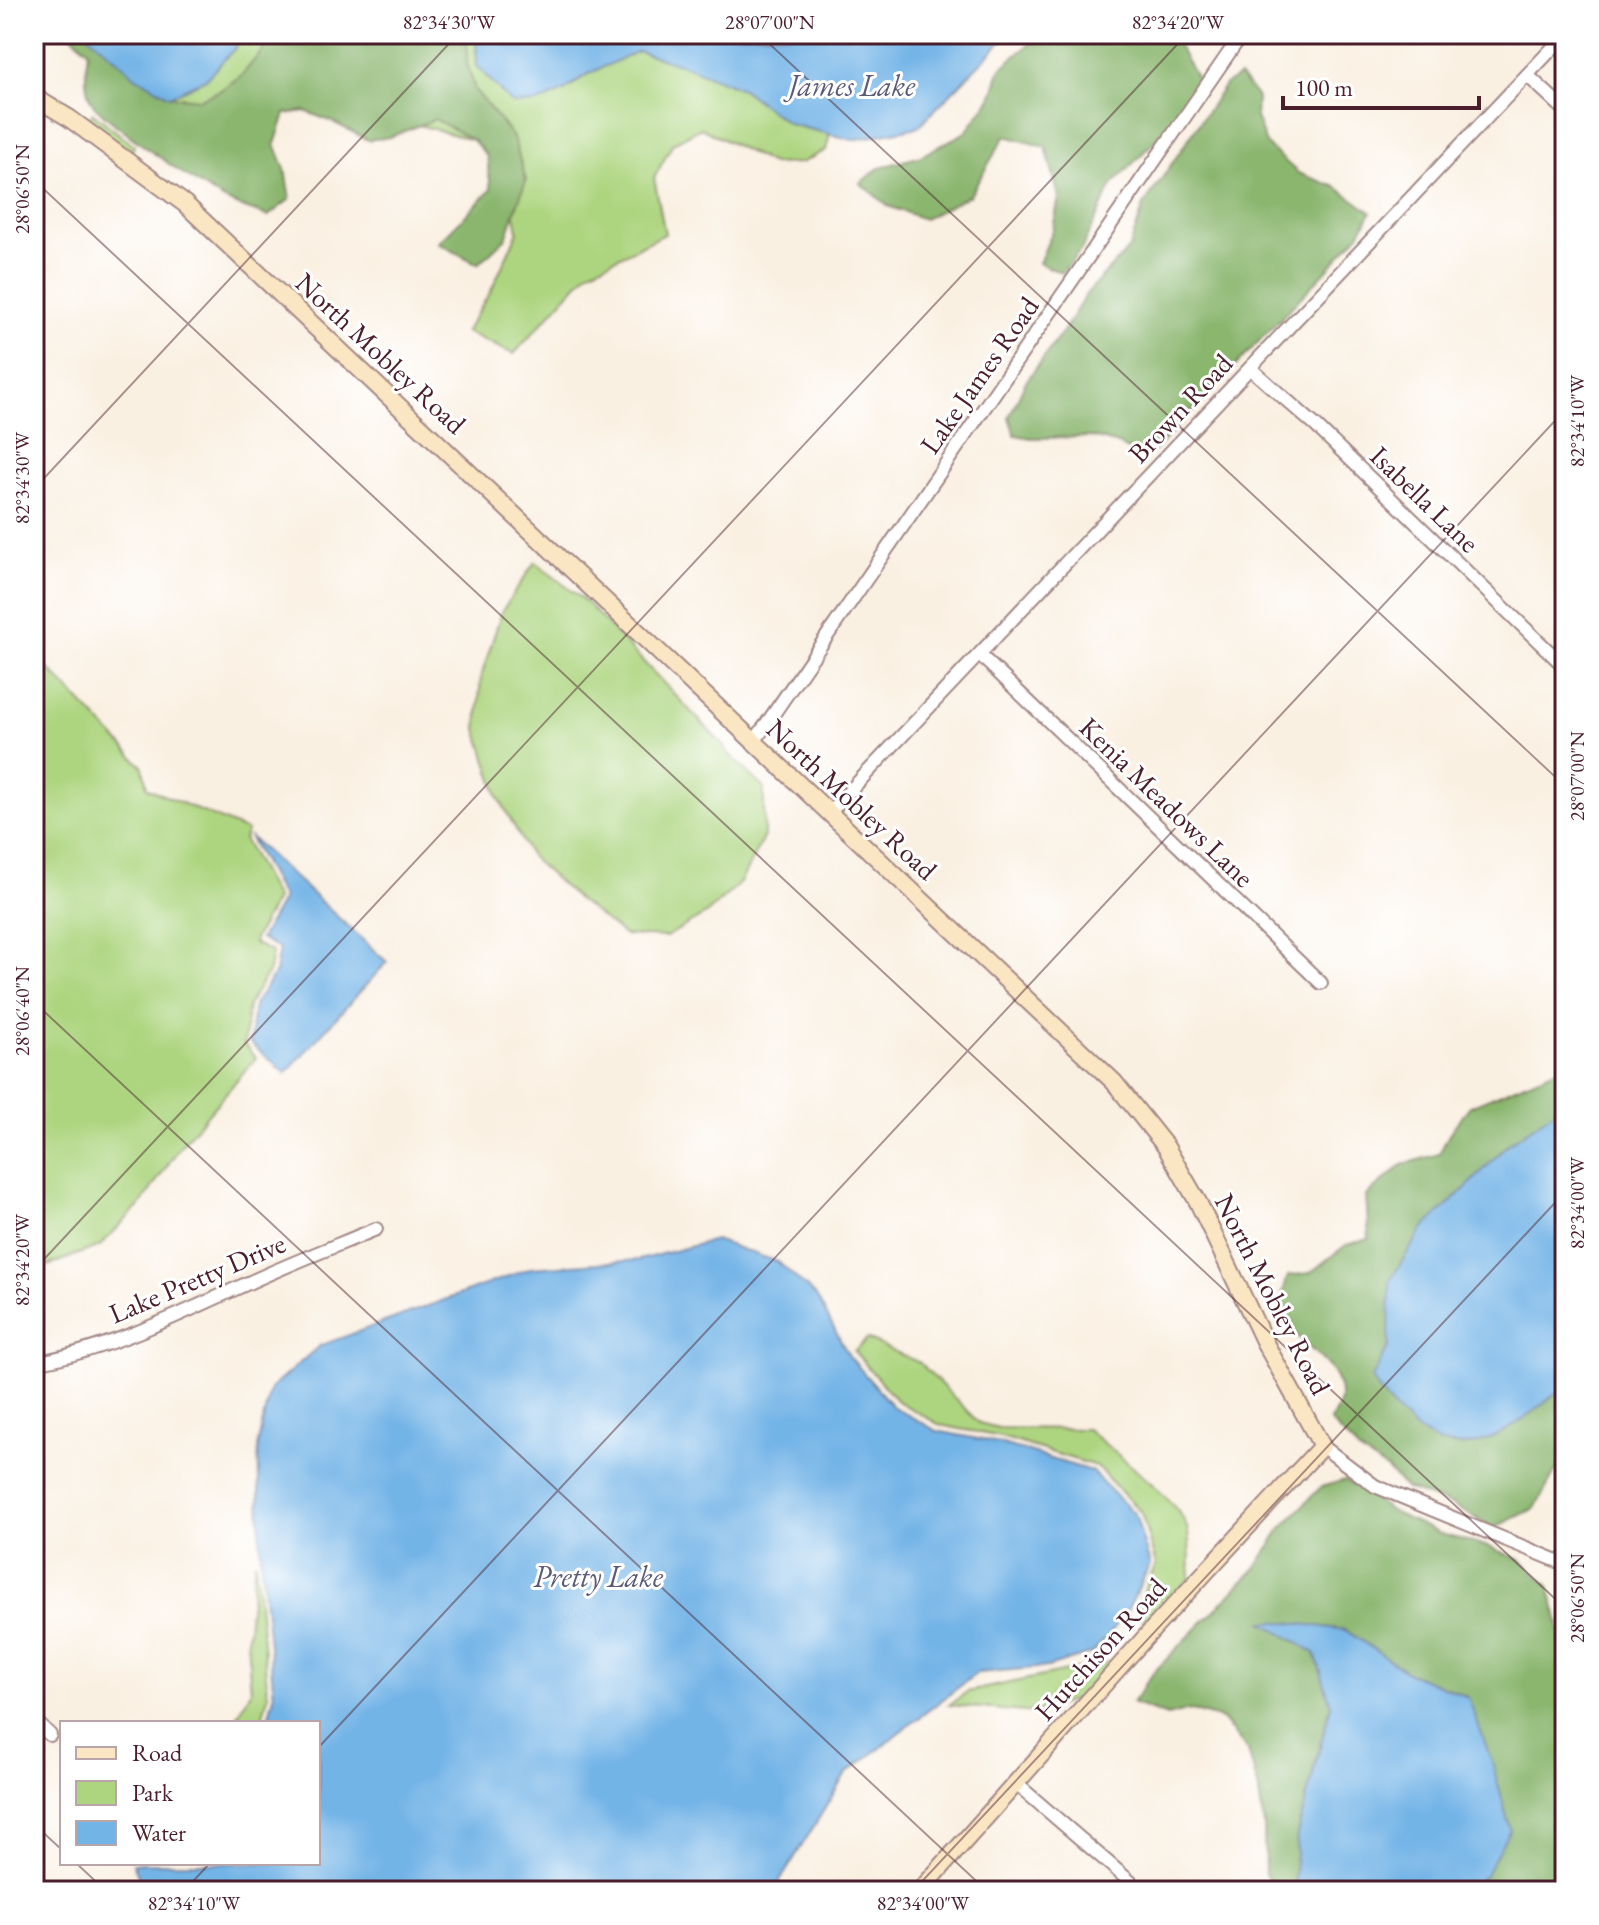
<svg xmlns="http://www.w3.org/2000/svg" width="1599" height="1925" font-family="'EB Garamond',serif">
  <rect width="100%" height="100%" fill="#fff"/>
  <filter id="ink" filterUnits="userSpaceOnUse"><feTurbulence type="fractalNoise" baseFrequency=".0125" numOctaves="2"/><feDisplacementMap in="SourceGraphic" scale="16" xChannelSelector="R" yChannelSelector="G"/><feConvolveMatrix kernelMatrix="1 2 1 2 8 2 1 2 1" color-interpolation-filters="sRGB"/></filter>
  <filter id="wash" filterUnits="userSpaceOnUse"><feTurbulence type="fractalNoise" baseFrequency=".006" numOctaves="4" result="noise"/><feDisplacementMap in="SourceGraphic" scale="32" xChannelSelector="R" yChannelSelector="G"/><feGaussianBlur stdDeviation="1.8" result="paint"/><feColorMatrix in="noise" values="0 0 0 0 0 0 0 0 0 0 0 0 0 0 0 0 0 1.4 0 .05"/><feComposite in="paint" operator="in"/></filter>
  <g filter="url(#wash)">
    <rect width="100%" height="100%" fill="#faf0e2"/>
    <path fill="#add580" stroke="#7c7a56" stroke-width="2" d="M237 34H476L477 66 564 91 588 74 638 51 683 65 742 89 789 124 830 134 826 150 801 163 772 164 701 128 673 143 654 178 665 234 588 272 514 354 465 332 491 291 518 231 507 170 473 140 419 125 373 134 330 107 284 114 228 172 92 38 135 76 236 46Z
      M34 89 84 118H89L93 113 134 146 130 154 74 112Z
      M535 562 586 602 725 747 724 749 764 788V836L740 883 707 913 666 937 624 935 576 898 531 857 498 796 477 729 481 677 502 611Z
      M38 662 49 669 143 767 147 788 247 831 244 839 276 899 253 941 255 944 272 952 269 971 248 1005 244 1044 256 1058 182 1144 141 1204 100 1246 34 1271V666Z
      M867 1339 920 1363 979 1423 999 1428 1087 1429C1110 1450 1180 1500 1187 1528 1191 1544 1189 1562 1190 1578L1144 1629 1140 1599 1156 1565 1141 1512 1096 1466 1001 1437 940 1425 896 1400 854 1351Z
      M255 1560 268 1696 261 1723H234L251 1691 247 1639Z
      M1114 1661 1083 1697 1036 1713 949 1705 967 1692Z"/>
    <path fill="#8ab66e" stroke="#6a6a4c" stroke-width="2" d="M70 34H87L170 96 200 99 219 91 242 75 267 45 269 34H467V63L475 90 513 137 526 180 506 238 478 264 438 243 491 190 487 156 473 140 435 119 390 137 368 140 335 123 305 111 285 114 275 144 285 169 290 199 268 216C254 211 240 207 227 201 206 191 95 115 90 99 84 83 86 67 88 50Z
      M1042 34H1171L1199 82 1163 132 1112 185 1081 250 1062 273 1039 263 1053 230 1059 197 1046 147 1005 136 970 195 924 219 888 206 860 183 879 168 921 156 966 132 991 98 1001 68Z
      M1239 76 1257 97 1256 117 1266 144 1298 173 1336 187 1371 212 1359 234 1326 271 1152 453H1133L1118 444 1093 437 1031 438 1015 435 1009 417 1025 383 1064 330 1087 293 1130 247 1144 205 1225 85Z
      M1565 1066V1455L1535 1508 1494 1528 1452 1505 1407 1489 1386 1469 1359 1451 1330 1422C1333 1416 1340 1406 1340 1399 1343 1355 1280 1344 1282 1300 1282 1292 1286 1283 1288 1276L1310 1273 1346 1245 1369 1239 1366 1196 1402 1165 1439 1154 1452 1129 1470 1106Z
      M1345 1480 1391 1511 1440 1534 1489 1547 1521 1560 1549 1586 1558 1619 1565 1674V1891H1469L1486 1874 1468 1697 1409 1673 1345 1630 1315 1653 1331 1704 1297 1835 1294 1891H1275L1265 1874 1264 1825 1258 1786 1248 1751 1222 1719 1190 1710 1167 1716 1132 1703 1154 1672 1255 1569 1281 1529 1321 1487Z"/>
    <path fill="#73b4e7" stroke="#5e6a89" stroke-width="2" d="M87 34H237V46L206 79 170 96 135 76Z
      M476 34H1009L918 127 853 140 789 124 742 89 683 65 638 51 588 74 564 91 538 103 512 104 477 66Z
      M249 836 387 962 286 1073 250 1043 254 1005 275 973 279 948 260 939 283 899Z
      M1565 1108V1386C1517 1424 1462 1478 1406 1420 1393 1407 1380 1395 1372 1378L1389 1346 1390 1280 1423 1229 1469 1185 1508 1144 1558 1109Z
      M715 1240 778 1262 816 1296 849 1356 892 1406 937 1431 999 1443 1091 1471 1135 1514 1150 1565 1125 1615 1093 1653 1048 1667 977 1673 846 1774 774 1891H144L133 1863H318V1723H267L274 1696 261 1565 258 1443 270 1389 319 1346 531 1268 639 1260Z
      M1262 1622H1288L1345 1630 1409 1673 1468 1697 1492 1762 1510 1829 1486 1874 1469 1891H1294L1297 1835 1331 1705 1315 1653Z"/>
  </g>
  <g filter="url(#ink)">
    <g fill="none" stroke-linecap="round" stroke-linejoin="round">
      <g stroke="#a28886" stroke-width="16">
        <path id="street" d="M1527 75 1565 110
          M1250 368 1316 426 1565 667
          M980 655 1321 983
          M754 742 1242 34
          M829 813 1565 35
          M34 1363C108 1350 178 1315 246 1284 289 1264 333 1247 376 1229
          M1322 1446 1375 1486 1565 1564
          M34 1720 50 1735
          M1017 1781 1019 1786 1141 1891"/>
      </g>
      <g stroke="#a28886" stroke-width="20">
        <path id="secondary" d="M34 97 69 118 185 204 1114 1082 1166 1147 1198 1202 1265 1343 1322 1446 1152 1630 920 1891"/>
      </g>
      <use href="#street" stroke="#fff" stroke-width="12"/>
      <use href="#secondary" stroke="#fbe6c4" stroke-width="16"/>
    </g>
  </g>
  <path fill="none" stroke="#4a1f2b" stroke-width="2" stroke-opacity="0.45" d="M759 34 1565 786M34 180 1565 1608M34 489 458 34M34 1002 987 1891M34 1270 1187 34M318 1748 1565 410M34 1824 62 1850M76 1863 106 1891M184 1891 210 1863M913 1891 1565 1192"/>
  <g text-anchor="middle" stroke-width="6" stroke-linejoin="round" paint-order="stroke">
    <g font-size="28" fill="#4a1f2b" stroke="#fff">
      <text transform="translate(381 353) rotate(43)" y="10">North Mobley Road</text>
      <text transform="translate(979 375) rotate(-55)" y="10">Lake James Road</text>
      <text transform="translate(1180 408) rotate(-47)" y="10">Brown Road</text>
      <text transform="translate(1425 499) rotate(44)" y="10">Isabella Lane</text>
      <text transform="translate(852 799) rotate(43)" y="10">North Mobley Road</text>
      <text transform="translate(1167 802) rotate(44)" y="10">Kenia Meadows Lane</text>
      <text transform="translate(197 1278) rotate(-23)" y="10">Lake Pretty Drive</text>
      <text transform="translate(1273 1294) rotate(63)" y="10">North Mobley Road</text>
      <text transform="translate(1100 1649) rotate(-48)" y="10">Hutchison Road</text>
    </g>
    <g font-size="30" font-style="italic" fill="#5a5b76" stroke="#fff">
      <text x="852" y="96">James Lake</text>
      <text x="598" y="1587">Pretty Lake</text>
    </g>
  </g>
  <rect width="1599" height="1925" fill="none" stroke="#fff" stroke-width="88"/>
  <rect x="60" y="1721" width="260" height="144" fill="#ffffff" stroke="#b7a5aa" stroke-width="2"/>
  <rect x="76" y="1747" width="40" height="12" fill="#fbe6c4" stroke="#b7a5aa" stroke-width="2"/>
  <text x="132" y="1761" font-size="24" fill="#4a1f2b">Road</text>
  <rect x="76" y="1781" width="40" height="24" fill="#add580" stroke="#b7a5aa" stroke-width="2"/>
  <text x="132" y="1801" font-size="24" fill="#4a1f2b">Park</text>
  <rect x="76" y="1821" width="40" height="24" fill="#73b4e7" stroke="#b7a5aa" stroke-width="2"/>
  <text x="132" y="1841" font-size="24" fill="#4a1f2b">Water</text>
  <path d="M1283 96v12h196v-12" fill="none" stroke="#4a1f2b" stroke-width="4"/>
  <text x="1295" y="96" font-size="24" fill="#4a1f2b" stroke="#ffffff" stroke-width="6" paint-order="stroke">100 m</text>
  <rect x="44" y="44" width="1511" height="1837" fill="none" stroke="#4a1f2b" stroke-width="3"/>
  <g font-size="20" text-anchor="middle" fill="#4a1f2b">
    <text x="449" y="29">82°34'30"W</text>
    <text x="770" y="29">28°07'00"N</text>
    <text x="1178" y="29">82°34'20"W</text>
    <text transform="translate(22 189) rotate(-90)" y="7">28°06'50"N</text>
    <text transform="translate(1577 421) rotate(-90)" y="7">82°34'10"W</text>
    <text transform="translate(22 478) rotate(-90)" y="7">82°34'30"W</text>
    <text transform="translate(1577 776) rotate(-90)" y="7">28°07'00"N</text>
    <text transform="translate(22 1011) rotate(-90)" y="7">28°06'40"N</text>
    <text transform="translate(1577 1203) rotate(-90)" y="7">82°34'00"W</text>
    <text transform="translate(22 1260) rotate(-90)" y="7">82°34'20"W</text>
    <text transform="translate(1577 1598) rotate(-90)" y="7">28°06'50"N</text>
    <text x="194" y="1910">82°34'10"W</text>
    <text x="923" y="1910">82°34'00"W</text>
  </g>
</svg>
